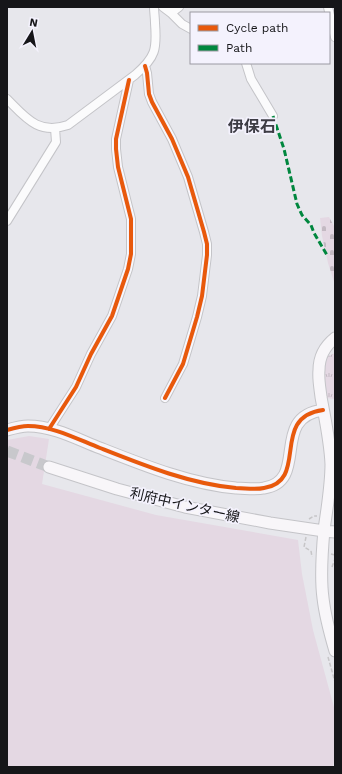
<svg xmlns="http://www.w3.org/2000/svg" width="342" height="774" font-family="'Work Sans','Noto Sans JP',sans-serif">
  <defs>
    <pattern id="cemetery-stones" width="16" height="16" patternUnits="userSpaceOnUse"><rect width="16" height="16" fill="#e4d8e3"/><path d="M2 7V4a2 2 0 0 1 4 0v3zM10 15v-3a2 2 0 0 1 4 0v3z" fill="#c3b9c2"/></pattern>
    <pattern id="park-tufts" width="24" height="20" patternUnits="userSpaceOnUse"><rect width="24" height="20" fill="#e4d8e3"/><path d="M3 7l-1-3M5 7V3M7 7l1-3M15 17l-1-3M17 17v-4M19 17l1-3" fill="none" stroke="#c3b9c2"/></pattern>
  </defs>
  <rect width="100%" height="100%" fill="#e7e7ec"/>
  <path fill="#e4d8e3" d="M29 436 49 439 42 484 156 515 298 540 302 574 313 630 335 711V753L333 767H7V440Z"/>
  <path fill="url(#cemetery-stones)" d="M329 217 335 228V285L328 263 322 236 320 218Z"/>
  <path fill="url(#park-tufts)" d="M335 353V399L326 398 322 368 326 357Z"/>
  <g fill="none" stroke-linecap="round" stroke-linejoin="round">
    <path stroke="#c8c8cc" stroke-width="11" stroke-dasharray="11 5.5" stroke-linecap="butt" d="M7 451 49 467"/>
    <g stroke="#c4c4c8" stroke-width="10">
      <path id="street" d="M163 7 171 13 182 24 191 29
        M328 7 335 37
        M171 13 179 7
        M246 63 251 79 273 116
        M145 66 147 73 149 94 152 102 172 139 188 177 204 232 207 244V255L202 296 197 317 183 364 165 398
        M7 99C26 118 38 135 68 125L135 75C156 57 157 49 155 23 155 17 154 12 154 7
        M7 221 56 142 55 128
        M49 429 76 387 91 354 112 316 128 269 131 254V219L118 167 116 149V139L129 80"/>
    </g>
    <g stroke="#c4c4c8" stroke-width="13">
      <path id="secondary" d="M335 338C325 346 319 357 319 370 318 379 320 388 321 397 325 419 330 441 331 464 331 486 327 508 324 530 322 552 320 576 323 598 325 616 330 634 335 651
        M7 430C14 428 21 426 28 426 53 426 77 439 100 448 143 465 190 484 236 488 245 488 255 490 264 488 310 481 269 417 323 410
        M49 467 117 489 185 507 270 523 324 531 335 532"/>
    </g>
    <path stroke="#c6c5c7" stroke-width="1.5" stroke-dasharray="4 2" stroke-linecap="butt" d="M309 519 314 516H317
      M306 537 304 547 311 551
      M311 551 312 557
      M331 554 335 555
      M332 567 335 559
      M328 657 335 682"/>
    <use href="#street" stroke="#fbfbfc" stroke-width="8"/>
    <use href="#secondary" stroke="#f8f6f9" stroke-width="11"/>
    <path stroke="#00873e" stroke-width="3" stroke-dasharray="6 3" stroke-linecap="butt" d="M273 116 284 149 297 204 302 215 311 225 314 233 327 255"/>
    <g stroke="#f4f2fd" stroke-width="6">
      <path id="cycleway" d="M145 66 147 73 149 94 152 102 172 139 188 177 204 232 207 244V255L202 296 197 317 183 364 165 398
        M49 429 76 387 91 354 112 316 128 269 131 254V219L118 167 116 149V139L129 80
        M7 430C14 428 21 426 28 426 53 426 77 439 100 448 143 465 190 484 236 488 245 488 255 490 264 488 310 481 269 417 323 410"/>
    </g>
    <use href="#cycleway" stroke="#e8590c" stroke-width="4"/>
  </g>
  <g text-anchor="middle" stroke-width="3.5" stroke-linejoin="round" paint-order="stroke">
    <g font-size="14" fill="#161619" stroke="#f4f2fd">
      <text transform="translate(185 505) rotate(13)" y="5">利府中インター線</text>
    </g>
    <g font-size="16" font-weight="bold" fill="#3d3c44" stroke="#f4f2fd">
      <text x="252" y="132">伊保石</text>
    </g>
  </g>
  <rect width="342" height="774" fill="none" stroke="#161619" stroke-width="16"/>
  <rect x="190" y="12" width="140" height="52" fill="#f4f2fd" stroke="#9b9aa2"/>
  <rect x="198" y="25" width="20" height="6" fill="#e8590c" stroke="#9b9aa2"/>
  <text x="226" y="32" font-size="12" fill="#161619">Cycle path</text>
  <rect x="198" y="45" width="20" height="6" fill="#00873e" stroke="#9b9aa2"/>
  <text x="226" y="52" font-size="12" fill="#161619">Path</text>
  <g transform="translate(32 32) rotate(10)" stroke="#f4f2fd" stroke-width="3" paint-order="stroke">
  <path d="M0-3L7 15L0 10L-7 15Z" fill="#161619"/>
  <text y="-6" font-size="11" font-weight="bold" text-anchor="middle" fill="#161619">N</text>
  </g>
</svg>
